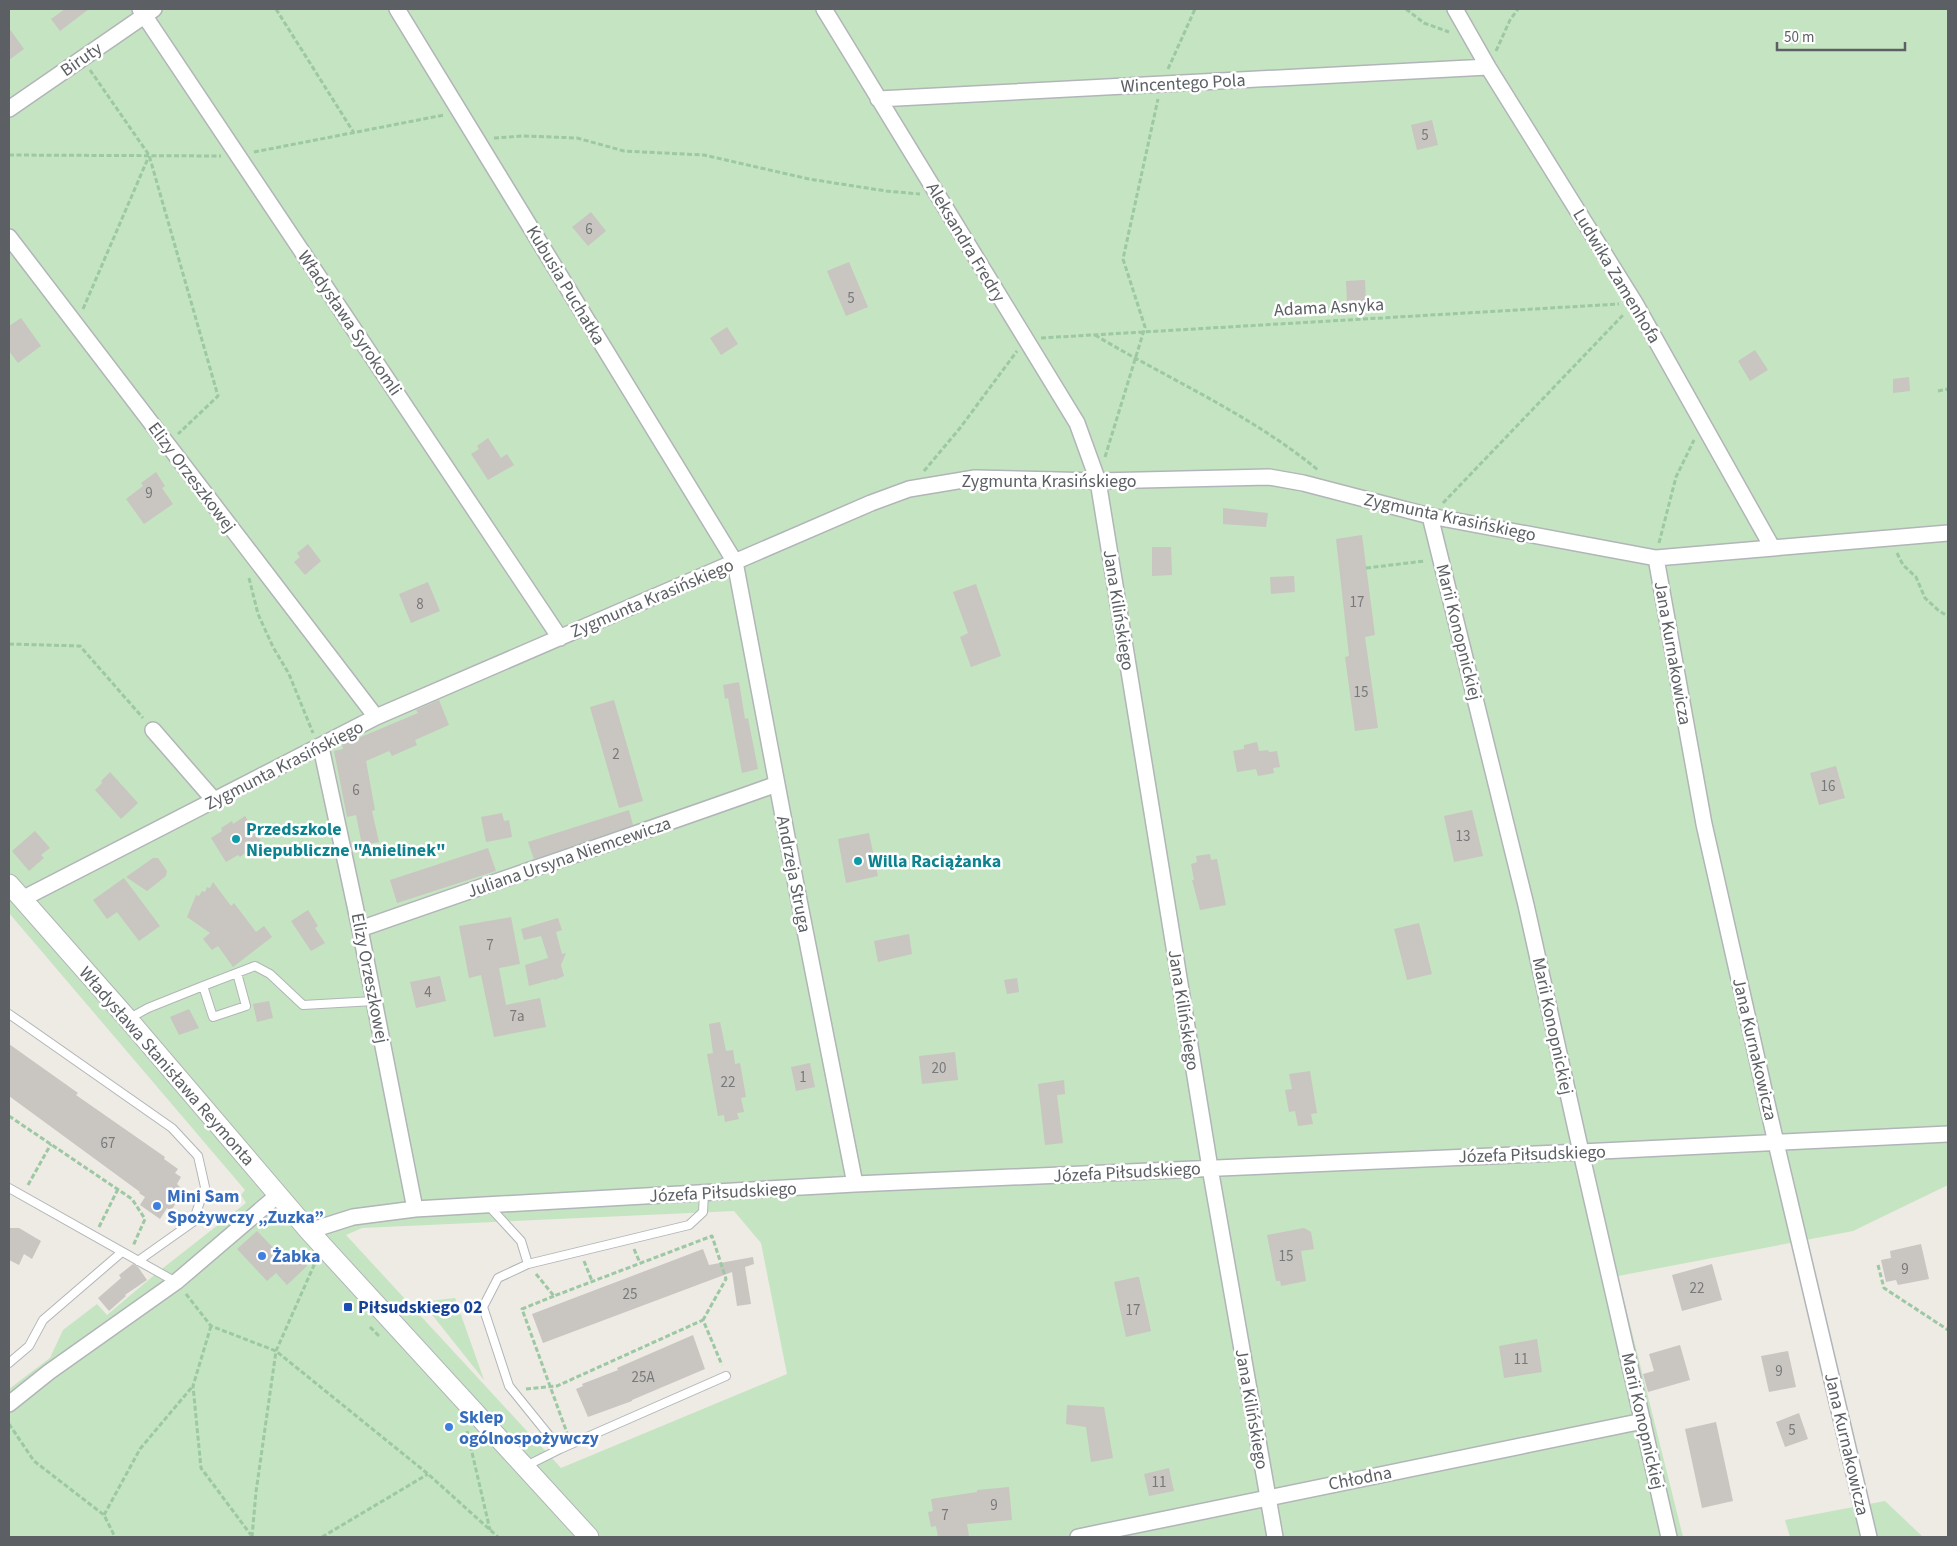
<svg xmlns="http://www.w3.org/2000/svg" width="1957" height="1546" font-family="'Source Sans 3',sans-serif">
  <rect width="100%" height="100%" fill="#eeeae4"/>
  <path fill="#c5e4c1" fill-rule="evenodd" d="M9 9H1948V1185L1853 1231 1618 1276 1683 1537H9V1389L50 1358 63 1330 97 1304 107 1315 158 1272 246 1203 241 1195 245 1190 9 913ZM734 1211 761 1243 787 1374 561 1468 346 1235 362 1228Z
    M455 1298 484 1380 422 1302Z
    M1885 1501 1923 1537H1790L1785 1520Z"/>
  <path fill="#c9c5c1" d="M65 9H89L60 31 51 19Z
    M9 28 24 49 9 60Z
    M1432 120 1438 145 1417 150 1411 125Z
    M591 212 606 231 588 246 572 227Z
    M849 262 868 307 846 316 827 271Z
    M1365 280 1366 303 1347 304 1346 281Z
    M21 318 41 346 18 363 9 351V326Z
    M727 327 738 344 721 355 710 338Z
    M1755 350 1768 370 1750 381 1738 361Z
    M1909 377 1910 391 1893 393V379Z
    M488 438 501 458 507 454 514 465 488 480 471 454 479 449 477 446Z
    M156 472 165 486 162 488 173 504 144 524 126 499 143 486 141 483Z
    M1223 508 1268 513 1266 527 1223 524Z
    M1362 535 1375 635 1365 637 1378 728 1355 731 1345 657 1349 656 1336 539Z
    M308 544 321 561 305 575 294 562 300 557 297 553Z
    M1152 547H1171L1172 575 1152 576Z
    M1294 576 1295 592 1271 594 1270 577Z
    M428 582 440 611 411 623 399 594Z
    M976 584 1001 656 971 667 960 637 968 633 953 592Z
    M739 682 745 719 748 718 758 769 742 773 728 698 725 699 723 685Z
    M439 700 449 725 415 740 417 745 392 756 389 751 366 761 375 810 372 811 379 842 362 845 356 815 347 817 334 751 343 749 342 745 418 713 416 710Z
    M614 700 643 801 619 808 590 707Z
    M1257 742 1259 751 1268 750 1269 752 1277 751 1280 767 1273 768 1274 773 1258 776 1256 769 1237 772 1233 751 1244 749V745Z
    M1836 766 1845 798 1819 805 1810 773Z
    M110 772 138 803 121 819 95 790 102 783 101 781Z
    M629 810 633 825 534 859 528 842Z
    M1472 810 1483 856 1454 862 1444 816Z
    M502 813 504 821 509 820 512 837 486 842 481 817Z
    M245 816 261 841 240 857 238 855 226 862 211 838 222 831 221 828 232 821 233 824Z
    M35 831 50 848 41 855 44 858 29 871 12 851Z
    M869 833 878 876 846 883 838 839Z
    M488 848 496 871 397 903 390 880Z
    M1210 854 1211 860 1217 859 1226 905 1200 910 1192 880H1194L1191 864 1197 862 1196 856Z
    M153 858H158L167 871 166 876 147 891 126 877Z
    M124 878 160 926 139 941 117 912 107 919 93 900Z
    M213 882 231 906 234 903 256 932 264 926 272 937 233 967 218 946 212 950 203 939 210 933 187 917 196 895 199 896 202 891 205 892 207 887 210 888Z
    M308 910 318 926 315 928 325 943 311 951 291 921Z
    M511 917 520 964 499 968 506 1005 540 998 546 1027 494 1037 481 975 469 978 459 926Z
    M558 918 562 930 556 932 562 954 566 953 561 965 564 976 555 980 554 979 529 986 525 965 548 958 541 936 524 940 521 929Z
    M1419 923 1432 974 1407 980 1394 929Z
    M909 934 912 954 878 962 874 941Z
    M440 976 446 1001 416 1008 410 982Z
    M1017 978 1019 992 1007 994 1004 980Z
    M269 1001 273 1018 257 1022 253 1004Z
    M189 1009 199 1028 179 1035 170 1017Z
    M720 1022 726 1051 733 1050 735 1064 740 1063 746 1097 741 1098 744 1112 737 1113 739 1119 725 1122 724 1115 718 1116 707 1054 713 1053 709 1024Z
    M9 1044 78 1093 76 1095 165 1157 164 1159 178 1169 175 1173 181 1177 177 1184 181 1188 177 1194 180 1196 171 1211 167 1208 160 1219 140 1205 145 1197 139 1193 140 1192 9 1096Z
    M955 1052 958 1080 922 1084 919 1056Z
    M810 1063 815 1087 796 1091 791 1067Z
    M1310 1071 1317 1113 1311 1114 1313 1124 1298 1126 1295 1111 1289 1112 1285 1090 1292 1089 1289 1074Z
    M1064 1080 1065 1094 1057 1095 1063 1143 1045 1145 1038 1084Z
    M9 1228H19L41 1241 32 1259 24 1254 19 1265 9 1260Z
    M1304 1228 1311 1232 1314 1249 1301 1251 1306 1281 1281 1286 1280 1281H1276L1267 1235Z
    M257 1231 287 1262 296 1254 307 1266 287 1285 276 1273 267 1281 237 1249Z
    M1921 1244 1929 1279 1898 1285 1896 1280 1886 1282 1881 1260 1891 1258 1890 1251Z
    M703 1249 709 1265 753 1257 754 1264 745 1267 751 1304 737 1306 732 1272 543 1343 532 1314Z
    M133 1264 138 1267 147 1280 125 1295 126 1296 109 1311 98 1298 121 1278 119 1275Z
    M1712 1264 1722 1300 1682 1311 1672 1275Z
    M1137 1277H1139L1151 1331 1126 1337 1114 1282Z
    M693 1335 705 1369 632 1400V1401L588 1417 576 1389 583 1386 582 1384 618 1370 617 1368Z
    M1537 1339 1542 1372 1504 1378 1499 1346Z
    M1680 1345 1690 1380 1648 1392 1643 1374 1654 1371 1649 1354Z
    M1788 1351 1796 1387 1769 1392 1761 1356Z
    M1067 1405 1104 1407 1113 1458 1091 1462 1086 1427 1066 1424Z
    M1799 1413 1808 1439 1785 1447 1776 1422Z
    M1716 1422 1733 1501 1702 1508 1685 1429Z
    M1169 1468 1174 1491 1149 1496 1144 1474Z
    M1009 1487 1012 1520 967 1524 969 1536 961 1537H938L936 1526 931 1527 928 1512 933 1511 931 1499 977 1492V1490Z"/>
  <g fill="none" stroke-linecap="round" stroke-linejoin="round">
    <g stroke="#b1b5b8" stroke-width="10">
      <path id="service" d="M237 973 246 1006 213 1017 203 986 255 966 270 974 303 1005 374 1001
        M9 1014 172 1128 198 1156 205 1187 193 1222 138 1261
        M128 1019 148 1008 203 986
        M9 1188 176 1282
        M488 1205 521 1241 528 1264 498 1278 483 1307 509 1386 560 1449
        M528 1264 689 1225 703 1212 704 1193
        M9 1363 29 1346 43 1320 122 1252
        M526 1466 560 1449 726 1376"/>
    </g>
    <g stroke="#b1b5b8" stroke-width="18">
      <path id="minor" d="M140 9 560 638
        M397 9 735 562 797 890 855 1184
        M824 9 1077 423 1098 481 1210 1168 1275 1537
        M1455 9 1488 67 1635 303 1772 547
        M878 99 1488 67
        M9 109 154 9
        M9 237 376 717
        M1430 516 1526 905 1581 1152 1669 1537
        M1656 558 1704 824 1776 1143 1869 1537
        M153 730 214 800
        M321 747 360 929 415 1209
        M22 899 376 717 871 503 909 489 975 478 1098 481 1269 477 1303 483 1430 516 1656 558 1948 533
        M360 929C499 880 638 834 777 784
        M309 1231 353 1217 415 1209 855 1184 1581 1152 1948 1134
        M9 1404 49 1372 176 1282 278 1195
        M1078 1537 1643 1421"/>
    </g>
    <g stroke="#b1b5b8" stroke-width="21">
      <path id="tertiary" d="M9 884 128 1019 309 1231 589 1537"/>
    </g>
    <path stroke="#9cc8a3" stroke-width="3" stroke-dasharray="5 2.5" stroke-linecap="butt" d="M276 9 354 133
      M1406 9 1424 23 1449 32
      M1496 51 1510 20 1518 9
      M1168 69 1195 9
      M90 70 149 155 218 396 178 434
      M494 138 523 136 577 138 624 151 704 155 809 179 886 191 920 194
      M254 152 444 115
      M9 155 221 156
      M83 309 149 156
      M1095 335C1170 380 1250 414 1318 470
      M1041 338 1619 304
      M1938 391 1948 389
      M1105 457 1145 327 1123 259 1158 99
      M924 471 960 428 1017 351
      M1443 503 1624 314
      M1659 543 1676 477 1694 440
      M1897 553 1903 565 1916 577 1925 598 1939 611 1948 616
      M1366 568 1425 561
      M249 578 258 614 273 647 289 674 313 733
      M9 644 80 646 143 718
      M9 1116 132 1199 145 1219 133 1246
      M28 1185 51 1144
      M99 1227 118 1189
      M634 1249 640 1263
      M584 1261 592 1281
      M1878 1265 1884 1288 1948 1330
      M536 1274 554 1296 712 1236 726 1279 703 1320
      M186 1294 211 1326 276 1351 428 1474 498 1537
      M554 1296 522 1309 567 1433
      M211 1326 193 1386 201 1468 251 1535
      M370 1327 380 1337
      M526 1389 557 1386 703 1320 722 1365
      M9 1424 34 1461 104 1515 115 1537
      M467 1431 490 1530
      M104 1515 140 1449 192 1387
      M252 1537 256 1492 276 1351 315 1263
      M322 1537 428 1474"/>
    <use href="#service" stroke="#fff" stroke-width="8"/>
    <use href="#minor" stroke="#fff" stroke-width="15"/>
    <use href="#tertiary" stroke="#fff" stroke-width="19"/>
  </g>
  <g fill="#0f9aa8" stroke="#fff" stroke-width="2">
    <circle cx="236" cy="839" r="5"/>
    <circle cx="858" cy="861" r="5"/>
  </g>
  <g fill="#3f7fe0" stroke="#fff" stroke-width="2">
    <circle cx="157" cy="1206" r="5"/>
    <circle cx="262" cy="1256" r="5"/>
    <circle cx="449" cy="1427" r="5"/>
  </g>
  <rect fill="#1a4fb4" stroke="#fff" stroke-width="2" x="343" y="1302" width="10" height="10" rx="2.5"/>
  <g text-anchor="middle" stroke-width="5" stroke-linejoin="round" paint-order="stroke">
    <g font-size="15" fill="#77797b">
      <text x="1425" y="140">5</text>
      <text x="589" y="234">6</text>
      <text x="851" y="303">5</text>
      <text x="149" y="498">9</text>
      <text x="1357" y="607">17</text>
      <text x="420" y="609">8</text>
      <text x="1361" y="697">15</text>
      <text x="616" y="759">2</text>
      <text x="1828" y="791">16</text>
      <text x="356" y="795">6</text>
      <text x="1463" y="841">13</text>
      <text x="490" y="950">7</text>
      <text x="428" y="997">4</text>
      <text x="517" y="1021">7a</text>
      <text x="939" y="1073">20</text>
      <text x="803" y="1082">1</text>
      <text x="728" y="1087">22</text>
      <text x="108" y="1148">67</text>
      <text x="1286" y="1261">15</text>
      <text x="1905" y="1274">9</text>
      <text x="1697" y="1293">22</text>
      <text x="630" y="1299">25</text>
      <text x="1133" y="1315">17</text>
      <text x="1521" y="1364">11</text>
      <text x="1779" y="1376">9</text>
      <text x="643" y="1382">25A</text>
      <text x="1792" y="1435">5</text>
      <text x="1159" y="1487">11</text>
      <text x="994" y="1510">9</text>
      <text x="945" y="1520">7</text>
    </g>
    <g font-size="18" fill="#5c6064" stroke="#fff">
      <text transform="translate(81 59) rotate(-35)" y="6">Biruty</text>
      <text transform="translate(1183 83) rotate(-3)" y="6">Wincentego Pola</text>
      <text transform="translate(966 242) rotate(59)" y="6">Aleksandra Fredry</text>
      <text transform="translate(1617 276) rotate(59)" y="6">Ludwika Zamenhofa</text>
      <text transform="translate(566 285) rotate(59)" y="6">Kubusia Puchatka</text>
      <text transform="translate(1329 307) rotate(-3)" y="6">Adama Asnyka</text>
      <text transform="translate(350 323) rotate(56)" y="6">Władysława Syrokomli</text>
      <text transform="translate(192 477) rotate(53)" y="6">Elizy Orzeszkowej</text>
      <text x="1049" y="487">Zygmunta Krasińskiego</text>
      <text transform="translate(1450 517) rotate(12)" y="6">Zygmunta Krasińskiego</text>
      <text transform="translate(652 598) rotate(-23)" y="6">Zygmunta Krasińskiego</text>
      <text transform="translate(1119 610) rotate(81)" y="6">Jana Kilińskiego</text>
      <text transform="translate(1459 632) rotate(76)" y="6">Marii Konopnickiej</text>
      <text transform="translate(1673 653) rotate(80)" y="6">Jana Kurnakowicza</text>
      <text transform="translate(284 765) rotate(-27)" y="6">Zygmunta Krasińskiego</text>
      <text transform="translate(569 857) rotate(-19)" y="6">Juliana Ursyna Niemcewicza</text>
      <text transform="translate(794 874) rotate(79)" y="6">Andrzeja Struga</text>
      <text transform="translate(370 978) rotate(79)" y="6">Elizy Orzeszkowej</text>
      <text transform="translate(1184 1010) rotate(81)" y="6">Jana Kilińskiego</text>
      <text transform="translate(1553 1026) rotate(78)" y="6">Marii Konopnickiej</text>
      <text transform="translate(1755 1049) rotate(77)" y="6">Jana Kurnakowicza</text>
      <text transform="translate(167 1066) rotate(49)" y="6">Władysława Stanisława Reymonta</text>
      <text transform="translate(1532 1154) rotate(-2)" y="6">Józefa Piłsudskiego</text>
      <text transform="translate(1127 1172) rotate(-3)" y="6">Józefa Piłsudskiego</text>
      <text transform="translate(723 1192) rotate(-3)" y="6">Józefa Piłsudskiego</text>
      <text transform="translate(1252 1409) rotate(80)" y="6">Jana Kilińskiego</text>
      <text transform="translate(1643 1421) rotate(77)" y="6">Marii Konopnickiej</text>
      <text transform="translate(1847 1444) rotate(77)" y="6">Jana Kurnakowicza</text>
      <text transform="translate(1360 1478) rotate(-11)" y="6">Chłodna</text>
    </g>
    <g font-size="18" font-weight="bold" fill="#0d838f" stroke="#fff" text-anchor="start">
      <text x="246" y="835">Przedszkole<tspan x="246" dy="21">Niepubliczne "Anielinek"</tspan></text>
      <text x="868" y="867">Willa Raciążanka</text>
    </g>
    <g font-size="18" font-weight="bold" fill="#366cbe" stroke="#fff" text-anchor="start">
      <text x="167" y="1202">Mini Sam<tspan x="167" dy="21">Spożywczy „Zuzka”</tspan></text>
      <text x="272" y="1262">Żabka</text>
      <text x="459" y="1423">Sklep<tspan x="459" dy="21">ogólnospożywczy</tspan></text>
    </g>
    <g font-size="18" font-weight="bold" fill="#164399" stroke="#fff" text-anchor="start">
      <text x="358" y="1313">Piłsudskiego 02</text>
    </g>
  </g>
  <rect width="1957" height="1546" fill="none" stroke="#5c6064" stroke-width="20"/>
  <path d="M1777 42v8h128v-8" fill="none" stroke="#5c6064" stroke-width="2.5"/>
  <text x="1784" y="42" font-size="15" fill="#5c6064" stroke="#ffffff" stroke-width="4" paint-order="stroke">50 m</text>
</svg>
